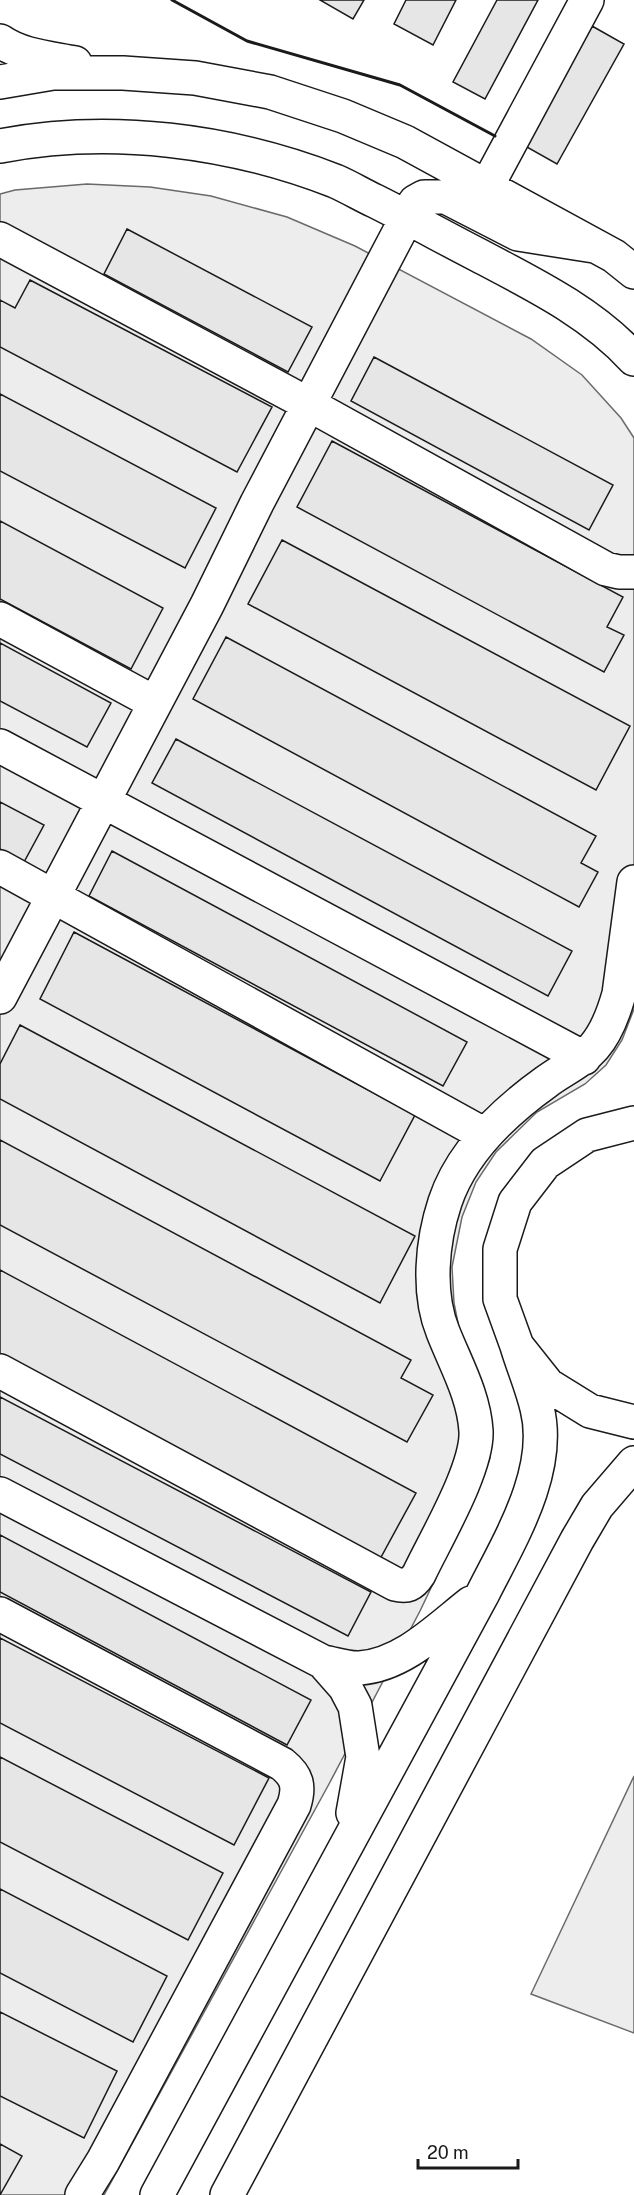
<svg xmlns="http://www.w3.org/2000/svg" width="634" height="2195" font-family="'Public Sans',sans-serif">
  <rect width="100%" height="100%" fill="#fff"/>
  <path fill="#ededed" stroke="#6a6a6a" stroke-width="1.5" d="M87 184 150 187 211 196 287 217 355 246 531 339 582 375 621 418 634 438V1009L622 1040 606 1065 585 1084 537 1112 496 1152 476 1182 462 1217 452 1267 454 1303 460 1333 487 1397 492 1426 490 1458 482 1481 420 1611 329 1784 104 2195H0V194L15 190Z
    M634 1776V2033L531 1994Z"/>
  <path fill="#e6e6e6" stroke="#1a1a1a" stroke-width="1.5" d="M320 0H364L353 19Z
    M406 0H456L433 45 394 24Z
    M497 0H538L485 99 453 82Z
    M592 26 624 44 557 164 525 146Z
    M127 229 312 327 288 372 104 274Z
    M30 280 272 407 237 472 0 347V300L15 308Z
    M374 357 613 485 589 530 351 401Z
    M0 394 216 508 185 568 0 471Z
    M332 441 623 597 607 627 624 635 604 672 297 507Z
    M0 521 163 608 131 669 0 599Z
    M282 540 630 726 596 790 248 604Z
    M226 637 596 836 581 863 598 872 579 907 193 699Z
    M0 643 111 703 87 747 0 701Z
    M176 739 572 951 548 996 152 783Z
    M0 802 44 825 24 862 0 849Z
    M112 851 467 1042 443 1086 89 896Z
    M74 932 415 1115 380 1181 40 999Z
    M20 1025 415 1236 380 1303 0 1099V1064Z
    M0 1140 411 1360 401 1378 433 1395 407 1442 0 1225Z
    M0 1270 416 1493 380 1559 0 1355Z
    M0 1397 371 1592 348 1636 0 1454Z
    M0 1535 311 1700 287 1745 0 1592Z
    M0 1638 269 1778 234 1845 0 1723Z
    M0 1757 223 1873 188 1940 0 1842Z
    M0 1889 167 1976 133 2042 0 1973Z
    M0 2012 117 2071 84 2138 0 2096Z
    M0 2144 22 2156 0 2195Z"/>
  <g fill="none" stroke-linecap="round" stroke-linejoin="round">
    <g stroke="#1a1a1a" stroke-width="36">
      <path id="minor" d="M0 41C21 56 50 58 75 63
        M0 82 53 73H123L195 78 270 92 343 116 405 142 614 256 634 272
        M0 146C110 125 230 140 335 181 349 187 362 195 375 201 411 219 445 238 480 256 535 285 592 313 634 359
        M487 186 587 0
        M0 239 310 405 606 569 619 572H634
        M0 619 155 703
        M0 746 584 1058
        M0 867 485 1135
        M0 997 207 605 257 503 415 202 424 197H446L518 234 594 246
        M634 1123 587 1135 545 1163 515 1202 500 1249V1299L517 1346 548 1385 590 1411 634 1422
        M0 1371 395 1584C407 1587 412 1585 419 1574 435 1540 478 1468 476 1431 474 1396 456 1365 443 1332 427 1293 432 1241 445 1202 462 1151 504 1112 546 1082 562 1070 581 1062 594 1047 607 1032 614 1012 619 994L634 882
        M0 1494 323 1662C335 1664 348 1669 360 1668 403 1665 439 1628 471 1603
        M0 1614 282 1764C297 1776 300 1786 294 1805L103 2161 82 2195
        M323 1662 345 1687 355 1706 363 1757 353 1813
        M157 2195 482 1595C509 1541 553 1471 537 1408 532 1387 523 1366 517 1346
        M227 2195 577 1540 597 1506 634 1463"/>
    </g>
    <use href="#minor" stroke="#fff" stroke-width="33"/>
    <path stroke="#1a1a1a" stroke-width="3" d="M172 0 247 41 400 85 495 136"/>
  </g>
  <path d="M418 2159v9h100v-9" fill="none" stroke="#1a1a1a" stroke-width="3"/>
  <text x="427" y="2159" font-size="18" fill="#1a1a1a" stroke="#ffffff" stroke-width="4.5" paint-order="stroke">20 m</text>
</svg>
